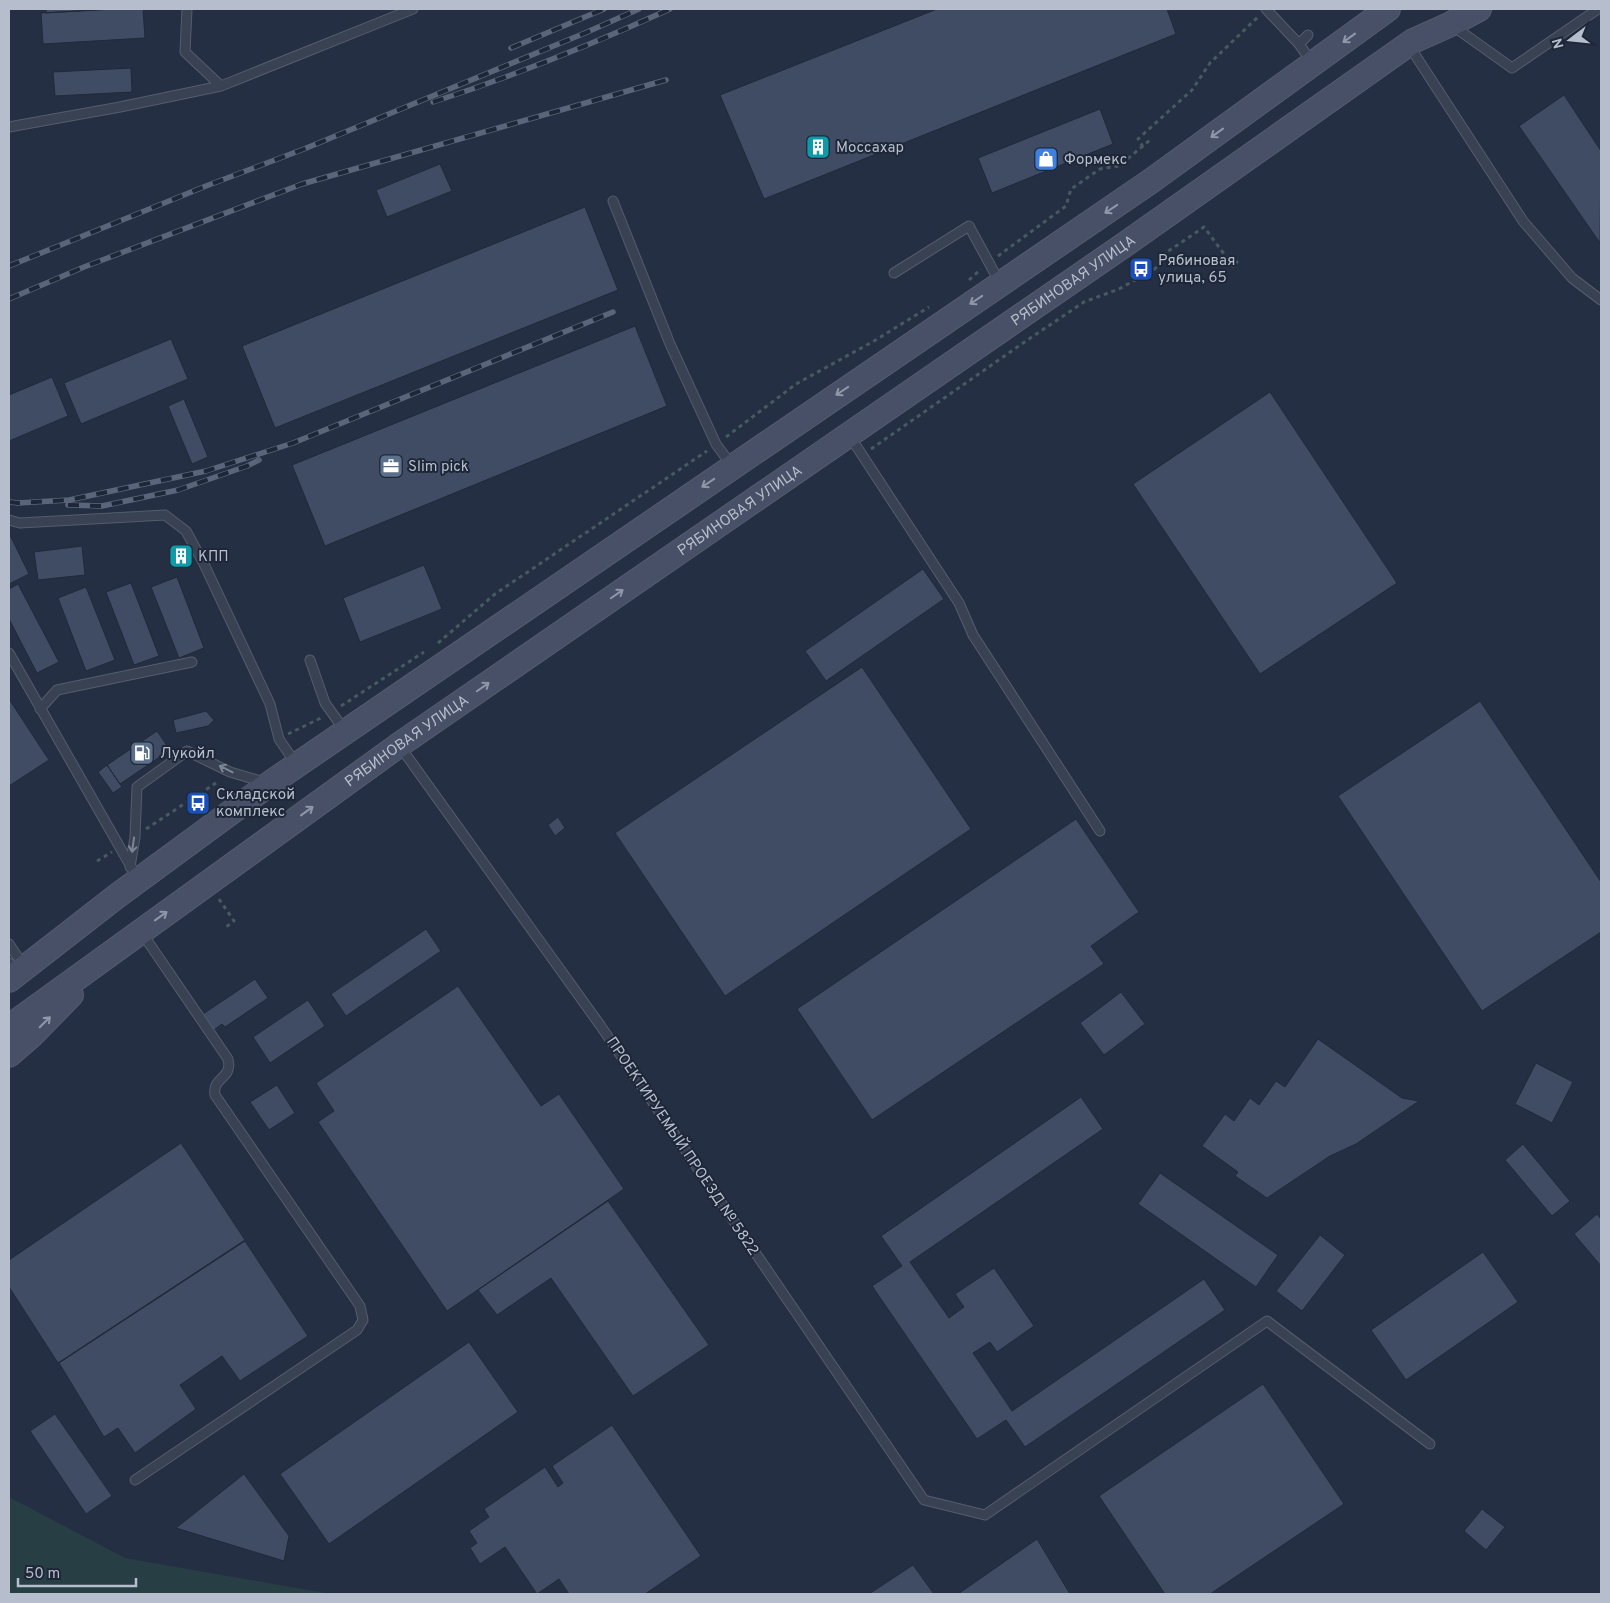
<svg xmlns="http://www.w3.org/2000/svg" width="1610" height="1603" font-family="Overpass,sans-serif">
  <rect width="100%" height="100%" fill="#252f43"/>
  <path fill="#273e44" d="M9 1497 125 1558 331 1594H9Z"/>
  <path fill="#404c63" stroke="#20293a" d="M46 9H113L46 13Z
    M113 9H143L145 38 43 44 41 13Z
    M937 9H1167L1176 34 764 199 720 95Z
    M131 68 132 92 55 96 53 72Z
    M1564 95 1601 151 1600 243 1519 126Z
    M1100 109 1113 144 992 193 978 158Z
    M440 164 452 191 387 217 376 190Z
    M585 207 618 290 275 428 242 346Z
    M635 326 667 406 325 546 292 465Z
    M171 339 188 379 81 424 64 383Z
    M52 377 68 416 9 441V395Z
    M1270 392 1397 583 1260 674 1133 484Z
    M184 399 208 457 192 464 168 406Z
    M9 533 29 574 9 584Z
    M82 546 85 575 38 580 34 552Z
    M180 550 186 560 182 563 175 553Z
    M424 565 442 609 360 642 343 598Z
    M923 569 944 599 826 681 805 651Z
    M177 577 204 648 179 658 151 587Z
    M131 583 159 656 134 665 106 592Z
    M18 584 59 662 37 673 9 619V589Z
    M86 587 115 660 86 671 58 598Z
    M862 667 971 829 725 996 615 833Z
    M9 699 49 760 9 786Z
    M1480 701 1601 882V932L1482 1011 1338 796Z
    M206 711 214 720 208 726 176 733 173 720Z
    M157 731 170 750 120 784 107 765Z
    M107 765 122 787 113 793 98 772Z
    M558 817 565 828 555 836 548 825Z
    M1076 819 1139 912 1091 946 1104 964 872 1120 797 1009Z
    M426 929 441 951 346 1016 331 994Z
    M255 979 268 998 225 1027 222 1024 214 1030 203 1014Z
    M458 986 541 1106 559 1094 624 1189 447 1311 318 1122 334 1111 316 1083Z
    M1121 992 1145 1024 1104 1055 1080 1023Z
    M308 1000 325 1026 270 1063 253 1037Z
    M1318 1039 1402 1098 1419 1101 1356 1144 1330 1156 1267 1198 1235 1176 1238 1172 1202 1146 1225 1114 1234 1121 1250 1098 1259 1105 1276 1081 1285 1087Z
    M1536 1063 1573 1082 1552 1123 1515 1104Z
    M277 1085 295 1113 269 1130 250 1102Z
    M1081 1097 1103 1129 910 1262 949 1318 964 1307 955 1294 994 1268 1034 1326 997 1352 990 1342 973 1353 1012 1411 1204 1279 1225 1310 1025 1447 1006 1420 977 1439 872 1286 902 1266 881 1236Z
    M181 1143 245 1240 58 1363 9 1287V1260Z
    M1523 1144 1570 1201 1552 1216 1505 1160Z
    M1160 1173 1278 1255 1256 1287 1138 1204Z
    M608 1201 709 1345 633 1396 551 1278 497 1315 478 1290Z
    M1597 1214 1601 1219V1266L1574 1234Z
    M1320 1235 1345 1255 1302 1311 1276 1291Z
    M245 1241 308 1336 240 1381 222 1356 180 1385 196 1409 135 1453 118 1428 104 1437 59 1363Z
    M1483 1252 1518 1302 1406 1380 1371 1330Z
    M469 1342 518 1412 329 1544 280 1474Z
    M1263 1384 1344 1504 1210 1594H1165L1099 1496Z
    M55 1414 112 1496 86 1514 30 1431Z
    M612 1425 701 1556 645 1594H569L559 1579 537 1594 505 1547 480 1564 470 1548 477 1543 469 1531 489 1517 484 1509 545 1467 558 1487 563 1483 552 1466Z
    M244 1474 289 1536 284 1561 176 1528Z
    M1482 1509 1505 1527 1486 1550 1464 1531Z
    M1037 1539 1070 1594H958Z
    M913 1565 934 1594H869Z"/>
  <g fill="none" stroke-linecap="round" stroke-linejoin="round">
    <g stroke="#545d6d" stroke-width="11">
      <path id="lane" d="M187 9 185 52 221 86
        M1266 9 1299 44 1313 64
        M1453 26 1512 68 1598 9
        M1299 44 1308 35
        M1408 44 1523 221 1572 278 1601 300
        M9 127 120 107 221 86 413 9
        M613 201 670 344 716 444 732 466
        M894 273 969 226 1000 283
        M849 435 959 603 973 635 1100 831
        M9 520 20 523 165 515 186 531 203 562 270 704 279 739 296 764
        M9 653 138 879
        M310 660 325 703 345 731
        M40 709 57 690 192 662
        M399 745 600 1025 924 1500 985 1515 1267 1321 1430 1444
        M130 867 135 837 137 787 187 751 230 772 264 782
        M9 944 19 959
        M9 963V964
        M135 1480 357 1330 363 1320 360 1306 215 1095C212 1076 233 1080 228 1059L142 933"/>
    </g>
    <g stroke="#545d6d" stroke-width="26">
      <g id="secondary">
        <path d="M9 980 117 896 272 782 1151 181 1388 9"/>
        <path id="s1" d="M9 1027 399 745 1127 243 1413 41 1451 24 1479 9"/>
        <path d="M9 1055 32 1035 71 995"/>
      </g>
    </g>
    <path stroke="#455b60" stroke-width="3" stroke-dasharray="4 4" stroke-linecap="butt" d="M1143 147 1138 139 1192 90 1210 63 1259 16
      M998 256 1066 206 1071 189 1100 169 1119 166 1150 140
      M969 280 981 269
      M726 437 796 384 874 341 929 307
      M871 449 1026 341 1084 302 1119 289 1155 269 1164 254 1204 227 1233 266 1238 261
      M438 643 495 594 707 451
      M341 706 424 652
      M288 734 323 717
      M146 829 216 783
      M97 861 112 852
      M219 899 234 921 226 927"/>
    <use href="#lane" stroke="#394253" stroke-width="9"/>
    <use href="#secondary" stroke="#475066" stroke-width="24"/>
    <g stroke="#5b657a" stroke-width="5.5">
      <path id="rail" d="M511 48 604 9
        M433 102C514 76 593 44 670 9
        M9 266 206 186 304 149 585 33 639 9
        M9 299 84 267 302 184 666 80
        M9 502 18 503 69 500 206 471 293 443 613 312
        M68 505 102 506 178 490 247 466 259 460"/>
    </g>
    <use href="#rail" stroke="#1e2738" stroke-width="4" stroke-dasharray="11" stroke-linecap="butt"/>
  </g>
  <defs><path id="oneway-shaft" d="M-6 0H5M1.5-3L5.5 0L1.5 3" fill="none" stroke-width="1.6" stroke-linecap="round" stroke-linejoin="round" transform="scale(1.25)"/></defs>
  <g stroke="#8f97a8">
    <use href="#oneway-shaft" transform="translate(1349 38) rotate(144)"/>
    <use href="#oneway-shaft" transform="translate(1217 133) rotate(144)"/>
    <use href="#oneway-shaft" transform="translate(1111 209) rotate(146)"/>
    <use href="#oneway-shaft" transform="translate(976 300) rotate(146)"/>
    <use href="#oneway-shaft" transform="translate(842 391) rotate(146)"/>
    <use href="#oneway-shaft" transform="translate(708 483) rotate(146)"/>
    <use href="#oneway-shaft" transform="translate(617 594) rotate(-35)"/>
    <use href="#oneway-shaft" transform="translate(483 687) rotate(-35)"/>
    <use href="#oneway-shaft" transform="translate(307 811) rotate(-36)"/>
    <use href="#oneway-shaft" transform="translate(161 916) rotate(-36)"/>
    <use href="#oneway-shaft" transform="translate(45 1022) rotate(-45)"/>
  </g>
  <g stroke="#7e8696">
    <use href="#oneway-shaft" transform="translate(226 769) rotate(-153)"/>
    <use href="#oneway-shaft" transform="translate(133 845) rotate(98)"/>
  </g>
  <defs>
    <g id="building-square" transform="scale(1.25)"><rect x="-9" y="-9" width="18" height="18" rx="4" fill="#0f9aa8" stroke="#1e2738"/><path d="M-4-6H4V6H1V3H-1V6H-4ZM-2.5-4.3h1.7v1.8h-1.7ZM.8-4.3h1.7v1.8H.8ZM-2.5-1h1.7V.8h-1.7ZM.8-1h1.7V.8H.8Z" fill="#fff"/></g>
    <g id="shop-square" transform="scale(1.25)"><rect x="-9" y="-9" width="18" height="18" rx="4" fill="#3f7fe0" stroke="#1e2738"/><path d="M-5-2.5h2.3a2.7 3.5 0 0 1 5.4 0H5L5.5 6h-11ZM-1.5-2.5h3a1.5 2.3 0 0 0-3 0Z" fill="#fff"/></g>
    <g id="bus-square" transform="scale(1.25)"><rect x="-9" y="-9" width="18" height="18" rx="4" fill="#1a4fb4" stroke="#1e2738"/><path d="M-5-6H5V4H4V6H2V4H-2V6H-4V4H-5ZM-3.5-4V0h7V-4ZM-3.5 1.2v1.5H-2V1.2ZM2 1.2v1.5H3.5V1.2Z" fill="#fff"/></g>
    <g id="office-square" transform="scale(1.25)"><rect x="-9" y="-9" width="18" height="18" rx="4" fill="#5c6f8a" stroke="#1e2738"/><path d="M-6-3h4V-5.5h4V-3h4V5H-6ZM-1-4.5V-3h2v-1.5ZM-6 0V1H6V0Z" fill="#fff"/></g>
    <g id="fuel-square" transform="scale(1.25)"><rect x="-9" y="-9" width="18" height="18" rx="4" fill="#5c6f8a" stroke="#1e2738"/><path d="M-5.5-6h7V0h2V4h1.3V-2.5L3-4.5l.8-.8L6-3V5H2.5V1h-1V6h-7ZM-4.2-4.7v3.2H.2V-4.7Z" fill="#fff"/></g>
  </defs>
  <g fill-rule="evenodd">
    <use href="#building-square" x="818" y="147"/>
    <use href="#shop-square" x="1046" y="159"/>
    <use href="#bus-square" x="1141" y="269"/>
    <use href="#office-square" x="391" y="466"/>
    <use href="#building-square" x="181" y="556"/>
    <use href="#fuel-square" x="142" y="753"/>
    <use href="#bus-square" x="198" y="803"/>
  </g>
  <g text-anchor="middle" stroke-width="4" stroke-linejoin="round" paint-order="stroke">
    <g font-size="15" fill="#b6bdcc" stroke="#1e2738" text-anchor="start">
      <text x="836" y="152">Моссахар</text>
      <text x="1064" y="164">Формекс</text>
      <text x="1158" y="265">Рябиновая<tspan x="1158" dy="17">улица, 65</tspan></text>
      <text x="408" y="471">Slim pick</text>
      <text x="198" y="561">КПП</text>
      <text x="160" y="758">Лукойл</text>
      <text x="216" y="799">Складской<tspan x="216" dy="17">комплекс</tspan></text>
    </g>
    <g font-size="15" fill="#b6bdcc" stroke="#1e2738">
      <text dy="5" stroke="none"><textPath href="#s1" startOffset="1300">РЯБИНОВАЯ УЛИЦА</textPath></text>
      <text dy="5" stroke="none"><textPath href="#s1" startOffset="895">РЯБИНОВАЯ УЛИЦА</textPath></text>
      <text dy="5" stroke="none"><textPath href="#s1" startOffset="490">РЯБИНОВАЯ УЛИЦА</textPath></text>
      <text transform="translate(683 1146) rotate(56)" y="5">ПРОЕКТИРУЕМЫЙ ПРОЕЗД № 5822</text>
    </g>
  </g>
  <rect width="1610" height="1603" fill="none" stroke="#b6bdcc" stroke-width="20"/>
  <g transform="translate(1570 40) rotate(254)" stroke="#1e2738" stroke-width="4" paint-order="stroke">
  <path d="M0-4L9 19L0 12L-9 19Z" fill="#b6bdcc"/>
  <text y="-8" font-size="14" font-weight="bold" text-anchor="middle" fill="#b6bdcc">N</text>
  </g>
  <path d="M18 1578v8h118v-8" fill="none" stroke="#b6bdcc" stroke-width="2.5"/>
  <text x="25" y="1578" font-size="15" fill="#b6bdcc" stroke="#1e2738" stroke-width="4" paint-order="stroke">50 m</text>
</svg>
